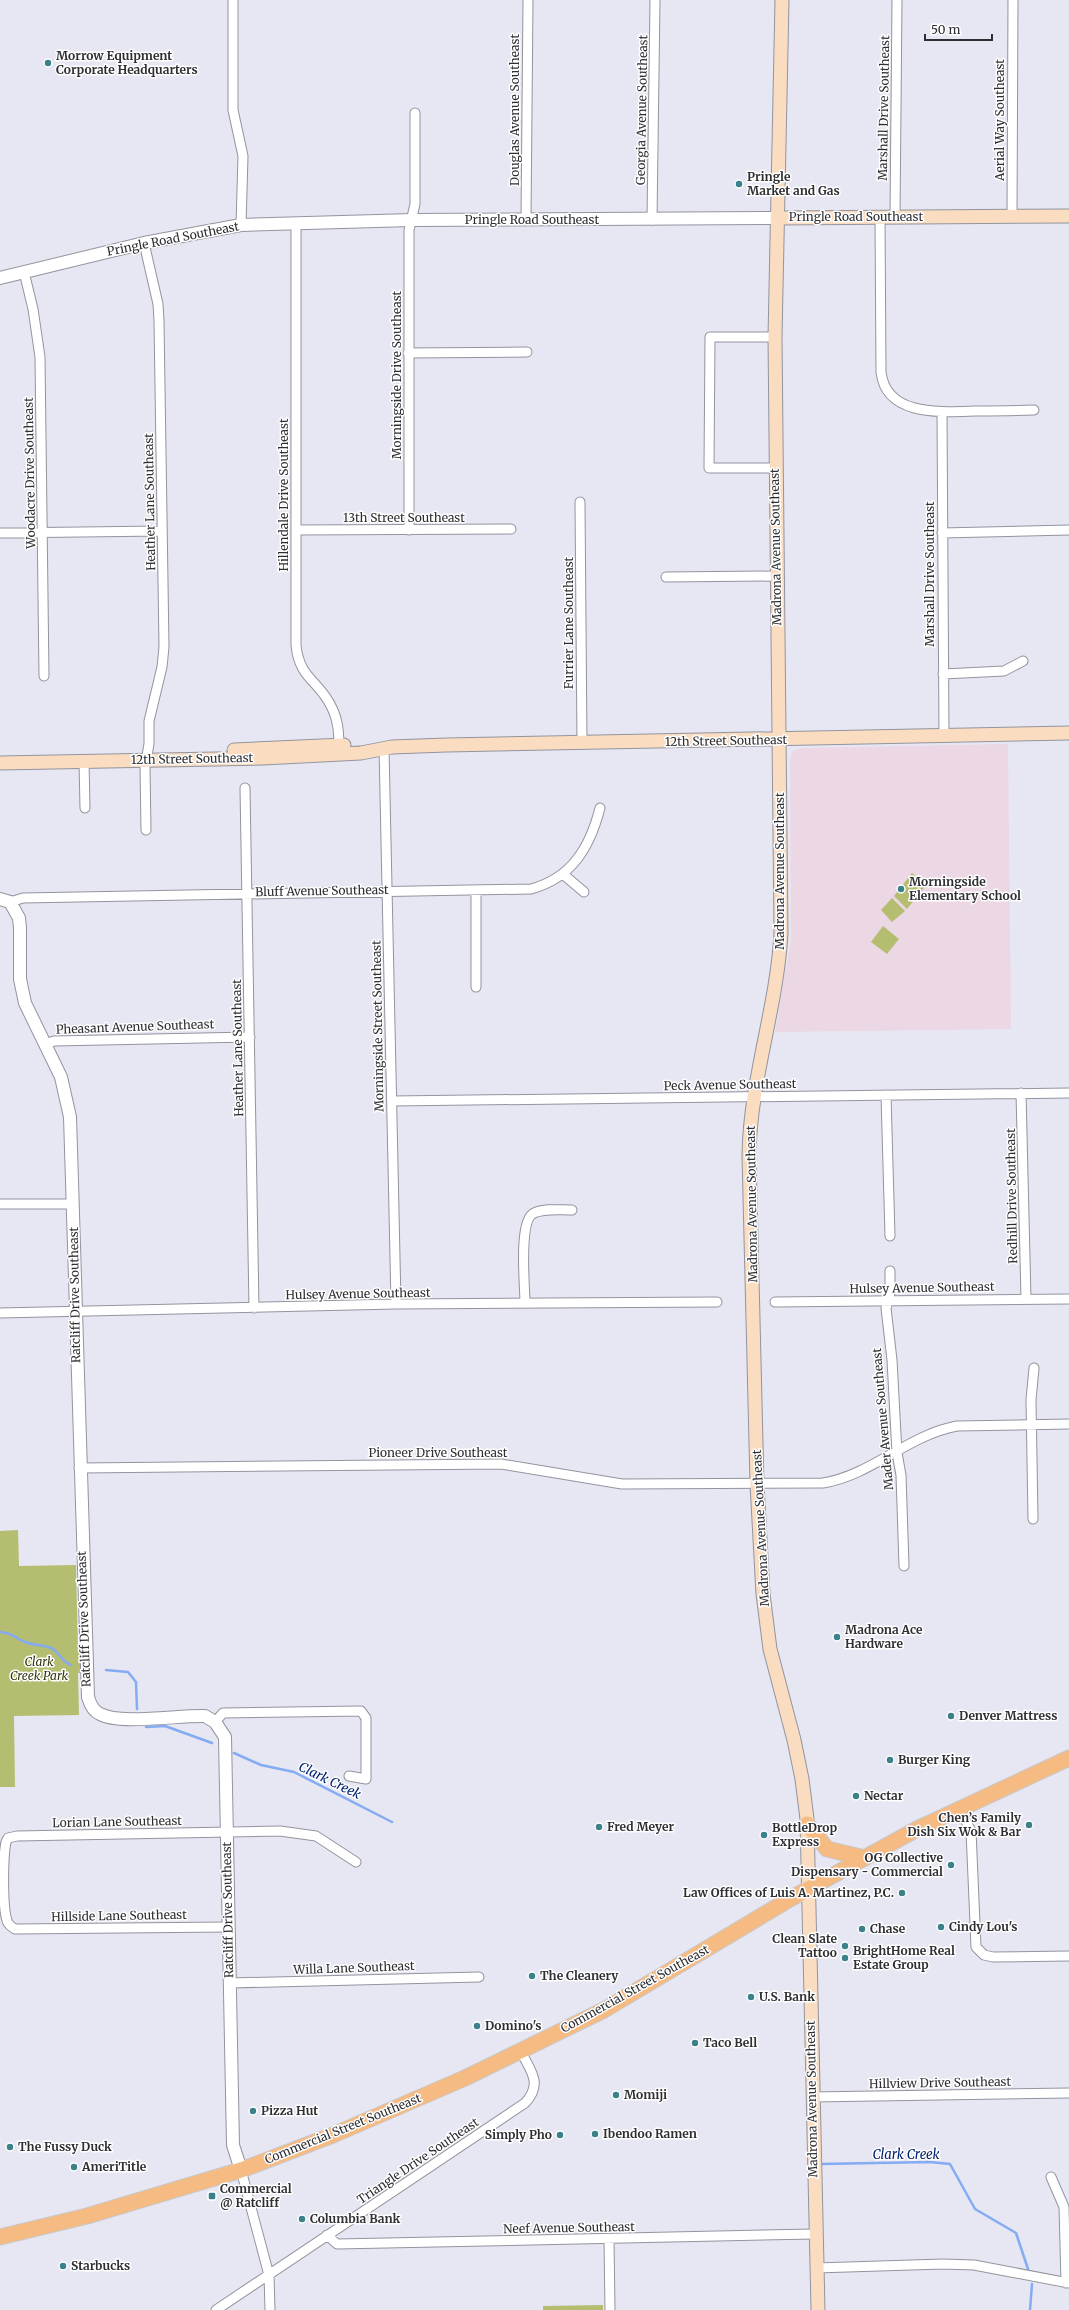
<svg xmlns="http://www.w3.org/2000/svg" width="1069" height="2310" font-family="Merriweather,serif">
  <rect width="100%" height="100%" fill="#e6e7f2"/>
  <path fill="#ecd7e4" d="M1008 744 1011 1029 775 1032 791 940 790 758 793 751 801 748Z"/>
  <path fill="#b5bd70" d="M912 873 927 884 907 909 894 896Z
    M892 898 905 911 892 922 881 910Z
    M883 926 899 939 887 954 871 942Z
    M18 1530 19 1566 76 1565 78 1651 82 1653 81 1673H78L79 1715 14 1716 15 1787H0V1531Z
    M603 2305V2310H543V2306Z"/>
  <g fill="none" stroke-linecap="round" stroke-linejoin="round">
    <path stroke="#85abf3" stroke-width="2.5" d="M0 1632C17 1634 13 1638 25 1642 34 1646 44 1644 53 1649 60 1654 63 1663 71 1665
      M106 1670 128 1672 136 1682 137 1709
      M146 1727 165 1726 212 1743
      M234 1753 261 1765 294 1772 392 1822
      M821 2164 930 2162 950 2164 975 2209 1016 2233 1028 2269
      M1030 2310 1032 2284"/>
    <g stroke="#92949e" stroke-width="11">
      <path id="minor" d="M233 0V110L243 156 241 225
        M880 217 881 372C886 417 942 412 975 411 995 411 1014 411 1034 410
        M895 217 897 0
        M1012 217 1013 0
        M526 219 528 0
        M652 220 655 0
        M296 223V645C299 679 320 681 332 708 339 722 339 737 339 751
        M144 243 158 304 159 321 164 647 162 667 149 721V744L145 767 146 830
        M24 272 33 309 40 357 44 676
        M775 337H710L709 468H775
        M408 353 527 352
        M942 412 944 737
        M580 502 582 743
        M296 530 511 529
        M409 530V230L415 204V113
        M0 533 162 531
        M942 533 1069 530
        M666 577 776 576
        M943 674 1004 671 1023 661
        M384 748 396 1304
        M84 761 85 808
        M245 788 254 1308
        M564 875 584 892
        M10 902 23 898 531 889C572 878 590 847 600 808
        M476 987V890
        M46 1044 54 1041 250 1037
        M1021 1093 1026 1299
        M886 1095 890 1236
        M392 1101 1069 1093
        M0 1204H73
        M890 1271V1293L886 1308 892 1360 897 1453 901 1475 904 1566
        M775 1302 1069 1299
        M525 1303C525 1286 518 1220 534 1213 545 1208 560 1210 572 1210
        M0 1313 396 1304 717 1302
        M79 1468 501 1464 622 1484 823 1483C872 1475 908 1435 957 1426L1069 1424
        M1033 1519 1031 1400 1034 1368
        M215 1722 223 1713 361 1711 366 1718V1779L349 1776
        M959 1808 971 1831 976 1947 984 1955 993 1957 1069 1956
        M228 1927 15 1929C12 1927 10 1926 8 1923 2 1911 3 1856 6 1842L8 1838 17 1836 280 1831 316 1836 356 1862
        M230 1983 479 1977
        M812 2097 1069 2093
        M241 2170 269 2275 270 2310
        M1051 2177 1064 2207 1066 2283
        M327 2235 337 2244 815 2234
        M609 2240 610 2310
        M816 2268 943 2264 974 2265 1069 2283
        M216 2310 525 2103C543 2084 531 2071 521 2052"/>
    </g>
    <g stroke="#92949e" stroke-width="14">
      <path id="tertiary" d="M0 278 144 243 241 225 412 220 777 218
        M0 899 10 902 19 918 20 928V979L25 1003 61 1077 70 1117 88 1697C90 1704 93 1711 100 1714 120 1725 179 1715 205 1716L215 1722 225 1737 233 2145 241 2170"/>
    </g>
    <g stroke="#92949e" stroke-width="15">
      <path id="secondary" d="M782 0 775 337 781 933C777 1008 750 1080 749 1155L757 1484 763 1594 770 1649 794 1740 802 1779 807 1819 818 2310
        M777 218 1069 216
        M234 750 344 745
        M0 763 263 758 361 753 392 747 446 745 1069 733"/>
    </g>
    <g stroke="#c9c9ca" stroke-width="17">
      <path id="primary" d="M807 1824 827 1849 865 1858
        M0 2237 87 2216 241 2170 333 2135 465 2078 604 2010 790 1899 917 1829 1069 1758"/>
    </g>
    <use href="#minor" stroke="#fff" stroke-width="9"/>
    <use href="#tertiary" stroke="#fff" stroke-width="12"/>
    <use href="#secondary" stroke="#fadcc1" stroke-width="13"/>
    <use href="#primary" stroke="#f6ba83" stroke-width="15"/>
  </g>
  <g fill="#3a818a" stroke="#fff" stroke-width="1.5">
    <circle cx="48" cy="63" r="4"/>
    <circle cx="739" cy="184" r="4"/>
    <circle cx="901" cy="889" r="4"/>
    <circle cx="837" cy="1637" r="4"/>
    <circle cx="951" cy="1716" r="4"/>
    <circle cx="890" cy="1760" r="4"/>
    <circle cx="856" cy="1796" r="4"/>
    <circle cx="1029" cy="1825" r="4"/>
    <circle cx="599" cy="1827" r="4"/>
    <circle cx="764" cy="1835" r="4"/>
    <circle cx="951" cy="1865" r="4"/>
    <circle cx="902" cy="1893" r="4"/>
    <circle cx="941" cy="1927" r="4"/>
    <circle cx="862" cy="1929" r="4"/>
    <circle cx="845" cy="1946" r="4"/>
    <circle cx="845" cy="1958" r="4"/>
    <circle cx="532" cy="1976" r="4"/>
    <circle cx="751" cy="1997" r="4"/>
    <circle cx="477" cy="2026" r="4"/>
    <circle cx="695" cy="2043" r="4"/>
    <circle cx="616" cy="2095" r="4"/>
    <circle cx="253" cy="2111" r="4"/>
    <circle cx="595" cy="2134" r="4"/>
    <circle cx="560" cy="2135" r="4"/>
    <circle cx="10" cy="2147" r="4"/>
    <circle cx="74" cy="2167" r="4"/>
    <rect x="208" y="2192" width="8" height="8" rx="2"/>
    <circle cx="302" cy="2219" r="4"/>
    <circle cx="63" cy="2266" r="4"/>
  </g>
  <g text-anchor="middle" stroke-width="3" stroke-linejoin="round" paint-order="stroke">
    <g font-size="12" font-weight="bold" fill="#2e2f33" stroke="#fff" text-anchor="start">
      <text x="56" y="60">Morrow Equipment<tspan x="56" dy="14">Corporate Headquarters</tspan></text>
      <text x="747" y="181">Pringle<tspan x="747" dy="14">Market and Gas</tspan></text>
      <text x="909" y="886">Morningside<tspan x="909" dy="14">Elementary School</tspan></text>
      <text x="845" y="1634">Madrona Ace<tspan x="845" dy="14">Hardware</tspan></text>
      <text x="959" y="1720">Denver Mattress</text>
      <text x="898" y="1764">Burger King</text>
      <text x="864" y="1800">Nectar</text>
      <text x="1021" y="1822" text-anchor="end">Chen’s Family<tspan x="1021" dy="14">Dish Six Wok &amp; Bar</tspan></text>
      <text x="607" y="1831">Fred Meyer</text>
      <text x="772" y="1832">BottleDrop<tspan x="772" dy="14">Express</tspan></text>
      <text x="943" y="1862" text-anchor="end">OG Collective<tspan x="943" dy="14">Dispensary - Commercial</tspan></text>
      <text x="894" y="1897" text-anchor="end">Law Offices of Luis A. Martinez, P.C.</text>
      <text x="949" y="1931">Cindy Lou's</text>
      <text x="870" y="1933">Chase</text>
      <text x="837" y="1943" text-anchor="end">Clean Slate<tspan x="837" dy="14">Tattoo</tspan></text>
      <text x="853" y="1955">BrightHome Real<tspan x="853" dy="14">Estate Group</tspan></text>
      <text x="540" y="1980">The Cleanery</text>
      <text x="759" y="2001">U.S. Bank</text>
      <text x="485" y="2030">Domino's</text>
      <text x="703" y="2047">Taco Bell</text>
      <text x="624" y="2099">Momiji</text>
      <text x="261" y="2115">Pizza Hut</text>
      <text x="603" y="2138">Ibendoo Ramen</text>
      <text x="552" y="2139" text-anchor="end">Simply Pho</text>
      <text x="18" y="2151">The Fussy Duck</text>
      <text x="82" y="2171">AmeriTitle</text>
      <text x="220" y="2193">Commercial<tspan x="220" dy="14">@ Ratcliff</tspan></text>
      <text x="310" y="2223">Columbia Bank</text>
      <text x="71" y="2270">Starbucks</text>
    </g>
    <g font-size="12" fill="#2e2f33" stroke="#fff">
      <text transform="translate(884 108) rotate(-89)" y="4">Marshall Drive Southeast</text>
      <text transform="translate(515 110) rotate(-90)" y="4">Douglas Avenue Southeast</text>
      <text transform="translate(642 110) rotate(-89)" y="4">Georgia Avenue Southeast</text>
      <text transform="translate(1000 120) rotate(-90)" y="4">Aerial Way Southeast</text>
      <text x="856" y="221">Pringle Road Southeast</text>
      <text x="532" y="224">Pringle Road Southeast</text>
      <text transform="translate(173 239) rotate(-11)" y="4">Pringle Road Southeast</text>
      <text transform="translate(397 375) rotate(-90)" y="4">Morningside Drive Southeast</text>
      <text transform="translate(30 473) rotate(-91)" y="4">Woodacre Drive Southeast</text>
      <text transform="translate(284 495) rotate(-90)" y="4">Hillendale Drive Southeast</text>
      <text transform="translate(150 502) rotate(-91)" y="4">Heather Lane Southeast</text>
      <text x="404" y="522">13th Street Southeast</text>
      <text transform="translate(776 547) rotate(-91)" y="4">Madrona Avenue Southeast</text>
      <text transform="translate(930 574) rotate(-90)" y="4">Marshall Drive Southeast</text>
      <text transform="translate(569 623) rotate(-90)" y="4">Furrier Lane Southeast</text>
      <text transform="translate(726 741) rotate(-1)" y="4">12th Street Southeast</text>
      <text transform="translate(192 759) rotate(-1)" y="4">12th Street Southeast</text>
      <text transform="translate(780 871) rotate(-90)" y="4">Madrona Avenue Southeast</text>
      <text transform="translate(322 891) rotate(-1)" y="4">Bluff Avenue Southeast</text>
      <text transform="translate(378 1026) rotate(-91)" y="4">Morningside Street Southeast</text>
      <text transform="translate(135 1027) rotate(-2)" y="4">Pheasant Avenue Southeast</text>
      <text transform="translate(238 1048) rotate(-91)" y="4">Heather Lane Southeast</text>
      <text transform="translate(730 1085) rotate(-1)" y="4">Peck Avenue Southeast</text>
      <text transform="translate(1012 1196) rotate(-91)" y="4">Redhill Drive Southeast</text>
      <text transform="translate(752 1204) rotate(-91)" y="4">Madrona Avenue Southeast</text>
      <text transform="translate(922 1288) rotate(-1)" y="4">Hulsey Avenue Southeast</text>
      <text transform="translate(358 1294) rotate(-1)" y="4">Hulsey Avenue Southeast</text>
      <text transform="translate(75 1295) rotate(-91)" y="4">Ratcliff Drive Southeast</text>
      <text transform="translate(883 1419) rotate(-95)" y="4">Mader Avenue Southeast</text>
      <text x="438" y="1457">Pioneer Drive Southeast</text>
      <text transform="translate(761 1528) rotate(-93)" y="4">Madrona Avenue Southeast</text>
      <text transform="translate(84 1619) rotate(-92)" y="4">Ratcliff Drive Southeast</text>
      <text transform="translate(117 1822) rotate(-1)" y="4">Lorian Lane Southeast</text>
      <text transform="translate(228 1910) rotate(-91)" y="4">Ratcliff Drive Southeast</text>
      <text transform="translate(119 1916) rotate(-1)" y="4">Hillside Lane Southeast</text>
      <text transform="translate(354 1968) rotate(-2)" y="4">Willa Lane Southeast</text>
      <text transform="translate(635 1989) rotate(-29)" y="4">Commercial Street Southeast</text>
      <text transform="translate(940 2083) rotate(-1)" y="4">Hillview Drive Southeast</text>
      <text transform="translate(812 2099) rotate(-91)" y="4">Madrona Avenue Southeast</text>
      <text transform="translate(343 2129) rotate(-22)" y="4">Commercial Street Southeast</text>
      <text transform="translate(418 2161) rotate(-34)" y="4">Triangle Drive Southeast</text>
      <text transform="translate(569 2228) rotate(-1)" y="4">Neef Avenue Southeast</text>
    </g>
    <g font-size="12" font-style="italic" fill="#333610" stroke="#fff">
      <text x="39" y="1666">Clark<tspan x="39" dy="14">Creek Park</tspan></text>
    </g>
    <g font-size="13" font-style="italic" fill="#002171" stroke="#fff">
      <text transform="translate(330 1780) rotate(26)" y="5">Clark Creek</text>
      <text x="906" y="2159">Clark Creek</text>
    </g>
  </g>
  <path d="M925 34v6h67v-6" fill="none" stroke="#2e2f33" stroke-width="2"/>
  <text x="931" y="34" font-size="12" fill="#2e2f33" stroke="#ffffff" stroke-width="3" paint-order="stroke">50 m</text>
</svg>
